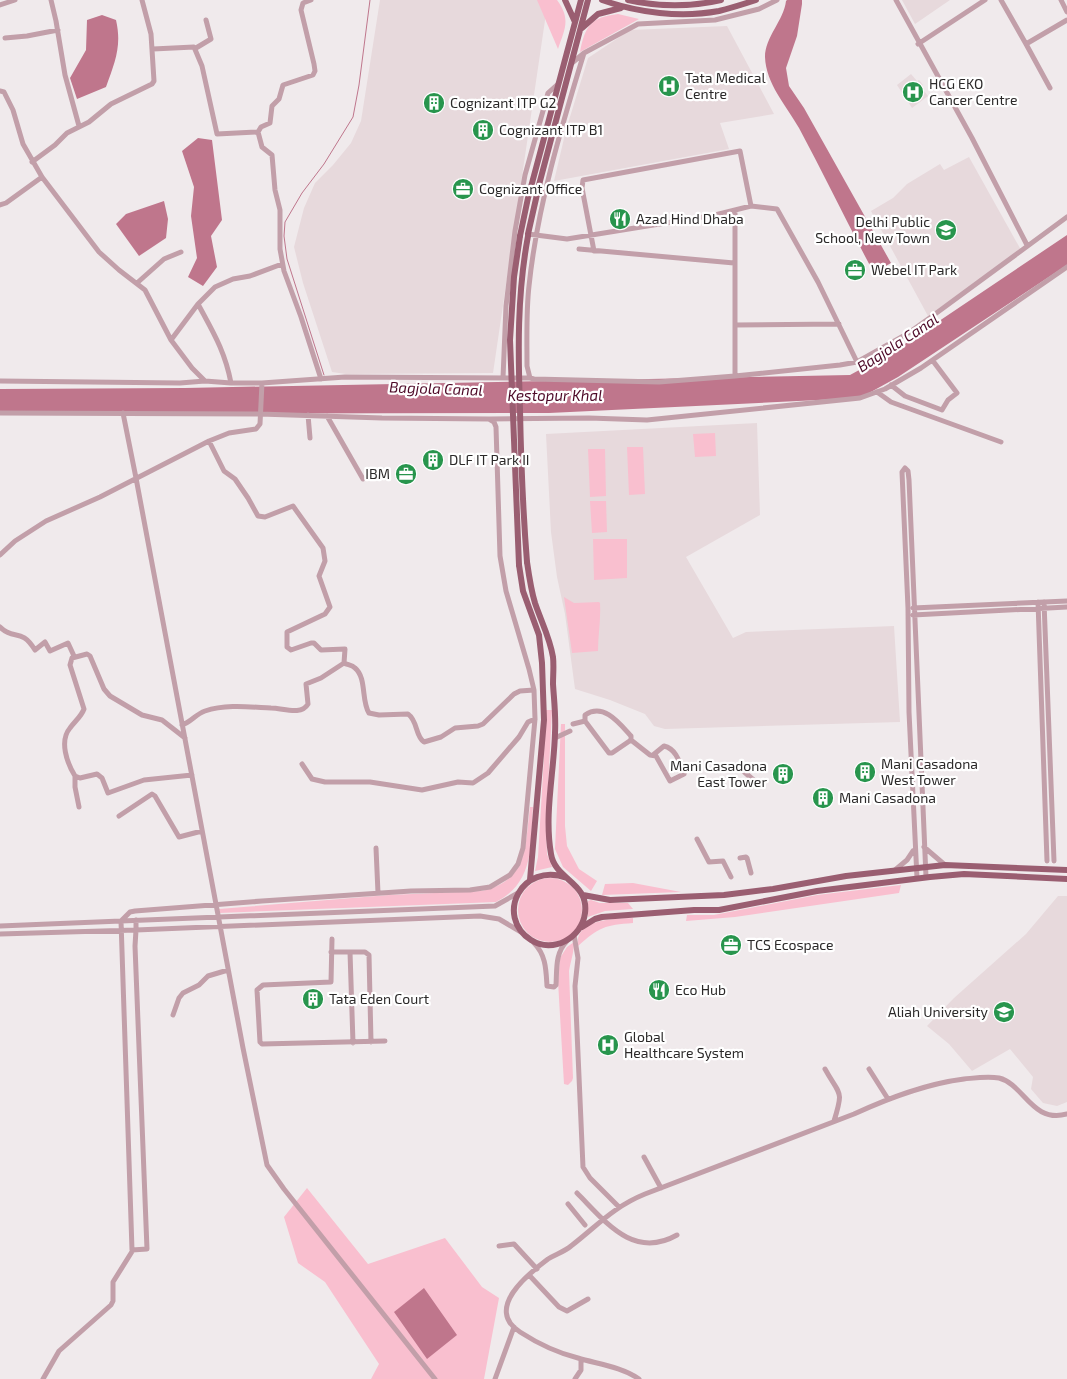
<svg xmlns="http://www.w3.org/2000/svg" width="1067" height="1379" font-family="'Exo 2',sans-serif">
  <rect width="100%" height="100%" fill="#f0eaec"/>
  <path fill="#e7d9dc" d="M380 0H548L493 373 346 374 332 372 303 283 294 247 304 208 315 183 333 165 351 143 361 121Z
    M902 0H950L915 24Z
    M727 26 774 114 720 123 729 149 554 181 566 130 588 58 630 30Z
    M911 74 917 81 919 80 923 85 921 87 928 96 912 108 897 85Z
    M969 157 1021 250 928 316 871 211 893 198 907 184 940 164 944 170Z
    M757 423 760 515 686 557 733 638 746 632 894 626 900 722 665 729 654 726 645 714 610 700 575 689 565 614 557 577 551 532 546 434Z
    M1058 896H1067V1102L1057 1106 1043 1103 1031 1089 1033 1077 1010 1049 972 1071 949 1044 927 1026 954 998 1026 934Z"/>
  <path fill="#f9bfcf" d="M537 0H557C571 19 565 29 558 49Z
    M618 14 639 19 580 52C585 26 591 17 618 14Z
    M715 433 716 456 695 457 693 434Z
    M627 447H643L645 494 629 495Z
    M588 449H605L606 496 590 497Z
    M590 501H606L607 532 592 533Z
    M593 539H627V578L594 580Z
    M564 597 574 603 599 602 600 603C601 620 598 635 598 651L572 653Z
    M545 710H552L546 826 547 854 552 867 535 871 538 857 544 757Z
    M561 724H565V826L567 846 579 869 597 881 591 891 563 867 555 849Z
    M530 807H533C530 845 535 882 496 902L219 913V909L389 895 481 891C528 881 525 846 530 807Z
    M518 910a32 32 0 1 1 64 0a32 32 0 1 1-64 0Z
    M633 883 681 892 602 895 605 884Z
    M901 885 899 893 735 917 686 921 687 915H714L817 895Z
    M591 900 600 903H628L633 909 605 911 588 917V901Z
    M633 918V923C605 925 599 927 578 946 574 918 615 919 633 918Z
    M574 942C574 952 571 960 569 971L573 1078 572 1081 568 1085 564 1084 558 981 560 958 567 947Z
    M307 1188 368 1264 445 1238 482 1287 499 1298 484 1379H371L379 1364 325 1282 298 1263 284 1217Z"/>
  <path fill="#bf768c" d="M787 0H802V4L797 36 786 68 789 86 804 108 891 263 874 273C848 225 825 176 799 128 786 105 766 84 765 57 765 37 784 20 786 1Z
    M102 15 116 20C122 46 115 62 106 87L77 99 70 78 86 50 87 20Z
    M198 138 212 140 222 220 211 236 217 267 203 286 188 277 197 258 191 216 194 187 182 151Z
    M164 201 168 219 166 238 139 256 116 224 126 214Z
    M1067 235V265L898 377 860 398 549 413 0 414V389L185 388 850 375 896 350Z
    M424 1288 457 1335 427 1359 394 1312Z"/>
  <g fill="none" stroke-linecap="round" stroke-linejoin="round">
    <path stroke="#bf768c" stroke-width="1" d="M324 375 287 259 284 236 285 222 302 193 324 164 353 117 359 85 370 0"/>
    <path stroke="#c29fa9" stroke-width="5" d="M51 0 56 21 65 75 79 126
      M311 0 303 3 301 10 314 64 315 71 313 75 283 85 279 99 272 106 270 123 261 127 258 132 262 147 272 155 275 190 280 210V249L284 271 301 317 321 379
      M896 0 972 138 1027 245
      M1001 0 1026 44 1067 20
      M1061 0 1067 12
      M0 5 15 0
      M5 38 27 36 58 30
      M918 44 985 0
      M1026 44 1050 88
      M196 48 211 39 206 20
      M153 49 194 47 202 66 217 134 258 132
      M584 53C561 128 537 208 529 286 526 312 527 339 527 366L530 378 534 379 659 382 735 376 840 365 857 362 907 334 931 317 1067 217
      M572 63 584 53 638 24 715 20 759 9 777 0
      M0 91 4 92 13 110 23 144 42 177 99 252 119 270 145 290 171 340 192 368 205 381
      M32 162 55 145 67 133 89 122 111 104 152 84 154 81 151 34 142 0
      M0 205 6 203 42 177
      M735 211V376
      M528 236V234L567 239 715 215 751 206 777 209 818 282 857 362
      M579 249 734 263
      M594 251 582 188 583 180 740 151 751 206
      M137 283 164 259 181 252
      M198 304C213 332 225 351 231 383
      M735 325 839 324
      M171 340 198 304 215 287 233 279 250 276 282 264
      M503 378 506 306 515 231 525 175 548 93 558 84
      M0 381 180 383 205 381 231 383H262L345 377 530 378
      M891 385 905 396 942 410 948 400 957 393 933 361
      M877 392 891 402 1001 442
      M0 413 260 414 382 418 489 419 494 422 496 427 500 556 506 591 529 669 534 690 535 719 523 848 518 864 510 875 490 887 470 890 411 891 262 901 135 911 130 912 121 921 0 926
      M123 413 136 478 243 1048 267 1165 284 1189 435 1379
      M308 415 310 438
      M327 416 363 479
      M490 419 589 418 647 420 860 398 885 389 921 368 1067 267
      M209 441 224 471 235 479 248 498 258 516 265 517 293 506 323 548 325 561 319 576 330 607 325 614 287 632V647L291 650 311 643H314L321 650 345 649 344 663C348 665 352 665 355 668 367 678 361 701 369 713L379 715 408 714C418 721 415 736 424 742L441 737 455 728 478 726 483 724 514 694 520 691 534 690
      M0 555 15 541 46 521 100 497 209 441 229 433 256 429 260 424 262 383
      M1038 602 1047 861
      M1044 602 1054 861
      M913 608 1067 601
      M913 615 1067 607
      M0 627C14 641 21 627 35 650L45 642 50 651 68 643 74 656
      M585 721V715C604 702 620 724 631 736V740
      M573 724 585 721 609 753H612L631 740 650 755 656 756 670 781 684 774C680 764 677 749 664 746L653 755
      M182 725C191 722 196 714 205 711 226 704 250 707 271 708 283 708 301 716 308 704L306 684 321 678 344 663
      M185 738 162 720 142 715 110 696 104 689 90 656 87 654 72 658 70 665 84 709C81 717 75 721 70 728 59 741 67 763 75 776L80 778 97 774 102 778 108 793 144 780 192 775
      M555 738 570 731
      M302 764 312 779 325 782H370L422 790 458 782 473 783 488 773 519 737 528 722 535 719
      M742 770 757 783
      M75 776V787L79 807
      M119 816 152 794 155 796 179 837 202 831
      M697 839 709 862 723 861 731 877
      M924 847 945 865
      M376 848 378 893
      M740 858 746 857 747 858 751 873
      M895 870 907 860 913 851
      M917 878 909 712 908 608 902 472 905 468 908 471 909 480 926 877
      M518 893 495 906 121 921 132 1250 147 1249 135 946 136 930 480 916 499 919 521 932
      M0 934 136 930V920
      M574 935 578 958 575 986 583 1167 590 1178 619 1207
      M332 939 331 982 263 985 257 990 260 1042 262 1044 385 1041
      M534 943C546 955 546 970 547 986L554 987 556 985C557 969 555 953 567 941
      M331 952H365L369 955 371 1042
      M350 952 353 1043
      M173 1015 179 998 183 993 199 985 208 976 228 970
      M825 1069C840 1096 844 1089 834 1121
      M869 1069 888 1099
      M644 1157 661 1188
      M577 1193C605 1221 633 1260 677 1235
      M568 1204 585 1225
      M499 1246 514 1244 537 1269
      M529 1275 559 1307 567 1311 588 1299
      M43 1379 59 1351 111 1305 113 1301V1282L133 1250
      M495 1379 514 1327
      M575 1379 581 1370V1359
      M639 1379C622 1367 598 1364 578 1358 558 1353 537 1343 520 1332 484 1309 528 1274 548 1259 556 1254 564 1252 571 1246 597 1226 613 1207 645 1194L854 1114C889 1098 925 1084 964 1079 975 1078 987 1076 999 1078 1024 1084 1032 1124 1067 1114"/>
    <path stroke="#9a5e71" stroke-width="6" d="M565 0 575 22
      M602 0C638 13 681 18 719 11 731 8 744 4 756 0
      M628 0C659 7 691 7 721 0
      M582 28 598 14 621 8
      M528 234 540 181 588 0
      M520 236 528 198 581 0
      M527 562C529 576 531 590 535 603 541 621 550 638 553 657 554 666 553 675 553 684 554 700 556 716 555 733 554 773 544 814 551 854 555 880 589 882 585 913 582 938 553 954 531 940 494 916 522 861 567 878
      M519 565 523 591 539 635 542 663 544 720 530 880
      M583 895 610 900 724 895 773 889 846 876 945 865 1067 870
      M582 927 595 919 602 917 694 910H719L817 891 930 877 964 874 1067 879"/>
    <path stroke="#9a5e71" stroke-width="6" d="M527 562C523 512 521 461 520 410 518 351 517 295 528 236
      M519 565 510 340 514 277 520 236"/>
  </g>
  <defs>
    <g id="hospital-disc" transform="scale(1.125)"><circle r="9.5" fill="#28954d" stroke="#fff"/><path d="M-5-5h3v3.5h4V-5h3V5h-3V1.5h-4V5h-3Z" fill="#fff"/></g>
    <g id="building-disc" transform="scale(1.125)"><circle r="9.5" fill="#28954d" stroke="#fff"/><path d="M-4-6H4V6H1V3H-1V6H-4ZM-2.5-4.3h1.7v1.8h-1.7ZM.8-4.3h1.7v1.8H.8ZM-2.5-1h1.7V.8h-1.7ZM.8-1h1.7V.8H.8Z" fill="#fff"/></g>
    <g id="office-disc" transform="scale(1.125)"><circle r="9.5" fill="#28954d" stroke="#fff"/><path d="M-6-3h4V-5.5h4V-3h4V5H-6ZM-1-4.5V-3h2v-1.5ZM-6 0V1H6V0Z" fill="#fff"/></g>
    <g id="restaurant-disc" transform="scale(1.125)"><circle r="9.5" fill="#28954d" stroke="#fff"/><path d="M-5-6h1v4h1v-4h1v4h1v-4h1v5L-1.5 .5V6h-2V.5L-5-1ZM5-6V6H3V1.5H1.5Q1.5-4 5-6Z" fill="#fff"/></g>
    <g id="school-disc" transform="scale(1.125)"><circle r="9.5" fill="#28954d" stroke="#fff"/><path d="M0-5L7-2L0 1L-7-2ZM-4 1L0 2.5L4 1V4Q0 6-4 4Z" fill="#fff"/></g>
    <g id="university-disc" transform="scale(1.125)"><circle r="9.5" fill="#28954d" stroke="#fff"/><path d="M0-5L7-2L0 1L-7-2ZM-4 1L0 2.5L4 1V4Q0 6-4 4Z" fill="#fff"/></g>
  </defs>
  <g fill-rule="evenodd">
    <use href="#hospital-disc" x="669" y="86"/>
    <use href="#hospital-disc" x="913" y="92"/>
    <use href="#building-disc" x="434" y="103"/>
    <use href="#building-disc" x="483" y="130"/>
    <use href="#office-disc" x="463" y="189"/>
    <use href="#restaurant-disc" x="620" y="219"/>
    <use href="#school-disc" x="946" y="230"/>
    <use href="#office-disc" x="855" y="270"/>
    <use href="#building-disc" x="433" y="460"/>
    <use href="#office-disc" x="406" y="474"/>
    <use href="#building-disc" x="865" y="772"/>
    <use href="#building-disc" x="783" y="774"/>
    <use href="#building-disc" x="823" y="798"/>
    <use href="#office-disc" x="731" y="945"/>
    <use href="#restaurant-disc" x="659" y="990"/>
    <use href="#building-disc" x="313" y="999"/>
    <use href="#university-disc" x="1004" y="1012"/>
    <use href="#hospital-disc" x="608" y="1045"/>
  </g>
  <g text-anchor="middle" stroke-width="4.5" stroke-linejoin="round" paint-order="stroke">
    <g font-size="14" fill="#2b2929" stroke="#fff" text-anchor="start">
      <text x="685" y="83">Tata Medical<tspan x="685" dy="16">Centre</tspan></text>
      <text x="929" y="89">HCG EKO<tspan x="929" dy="16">Cancer Centre</tspan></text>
      <text x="450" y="108">Cognizant ITP G2</text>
      <text x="499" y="135">Cognizant ITP B1</text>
      <text x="479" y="194">Cognizant Office</text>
      <text x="636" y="224">Azad Hind Dhaba</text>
      <text x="930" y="227" text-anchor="end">Delhi Public<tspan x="930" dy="16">School, New Town</tspan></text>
      <text x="871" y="275">Webel IT Park</text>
      <text x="449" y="465">DLF IT Park II</text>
      <text x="390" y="479" text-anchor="end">IBM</text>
      <text x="881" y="769">Mani Casadona<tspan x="881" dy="16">West Tower</tspan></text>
      <text x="767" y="771" text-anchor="end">Mani Casadona<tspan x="767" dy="16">East Tower</tspan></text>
      <text x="839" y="803">Mani Casadona</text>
      <text x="747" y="950">TCS Ecospace</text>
      <text x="675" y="995">Eco Hub</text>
      <text x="329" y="1004">Tata Eden Court</text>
      <text x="988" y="1017" text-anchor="end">Aliah University</text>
      <text x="624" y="1042">Global<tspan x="624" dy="16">Healthcare System</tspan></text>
    </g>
    <g font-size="15" font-style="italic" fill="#4e0a28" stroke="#fff">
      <text transform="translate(898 343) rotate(-33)" y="5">Bagjola Canal</text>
      <text transform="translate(436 389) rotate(2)" y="5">Bagjola Canal</text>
      <text x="555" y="401">Kestopur Khal</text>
    </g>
  </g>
</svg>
